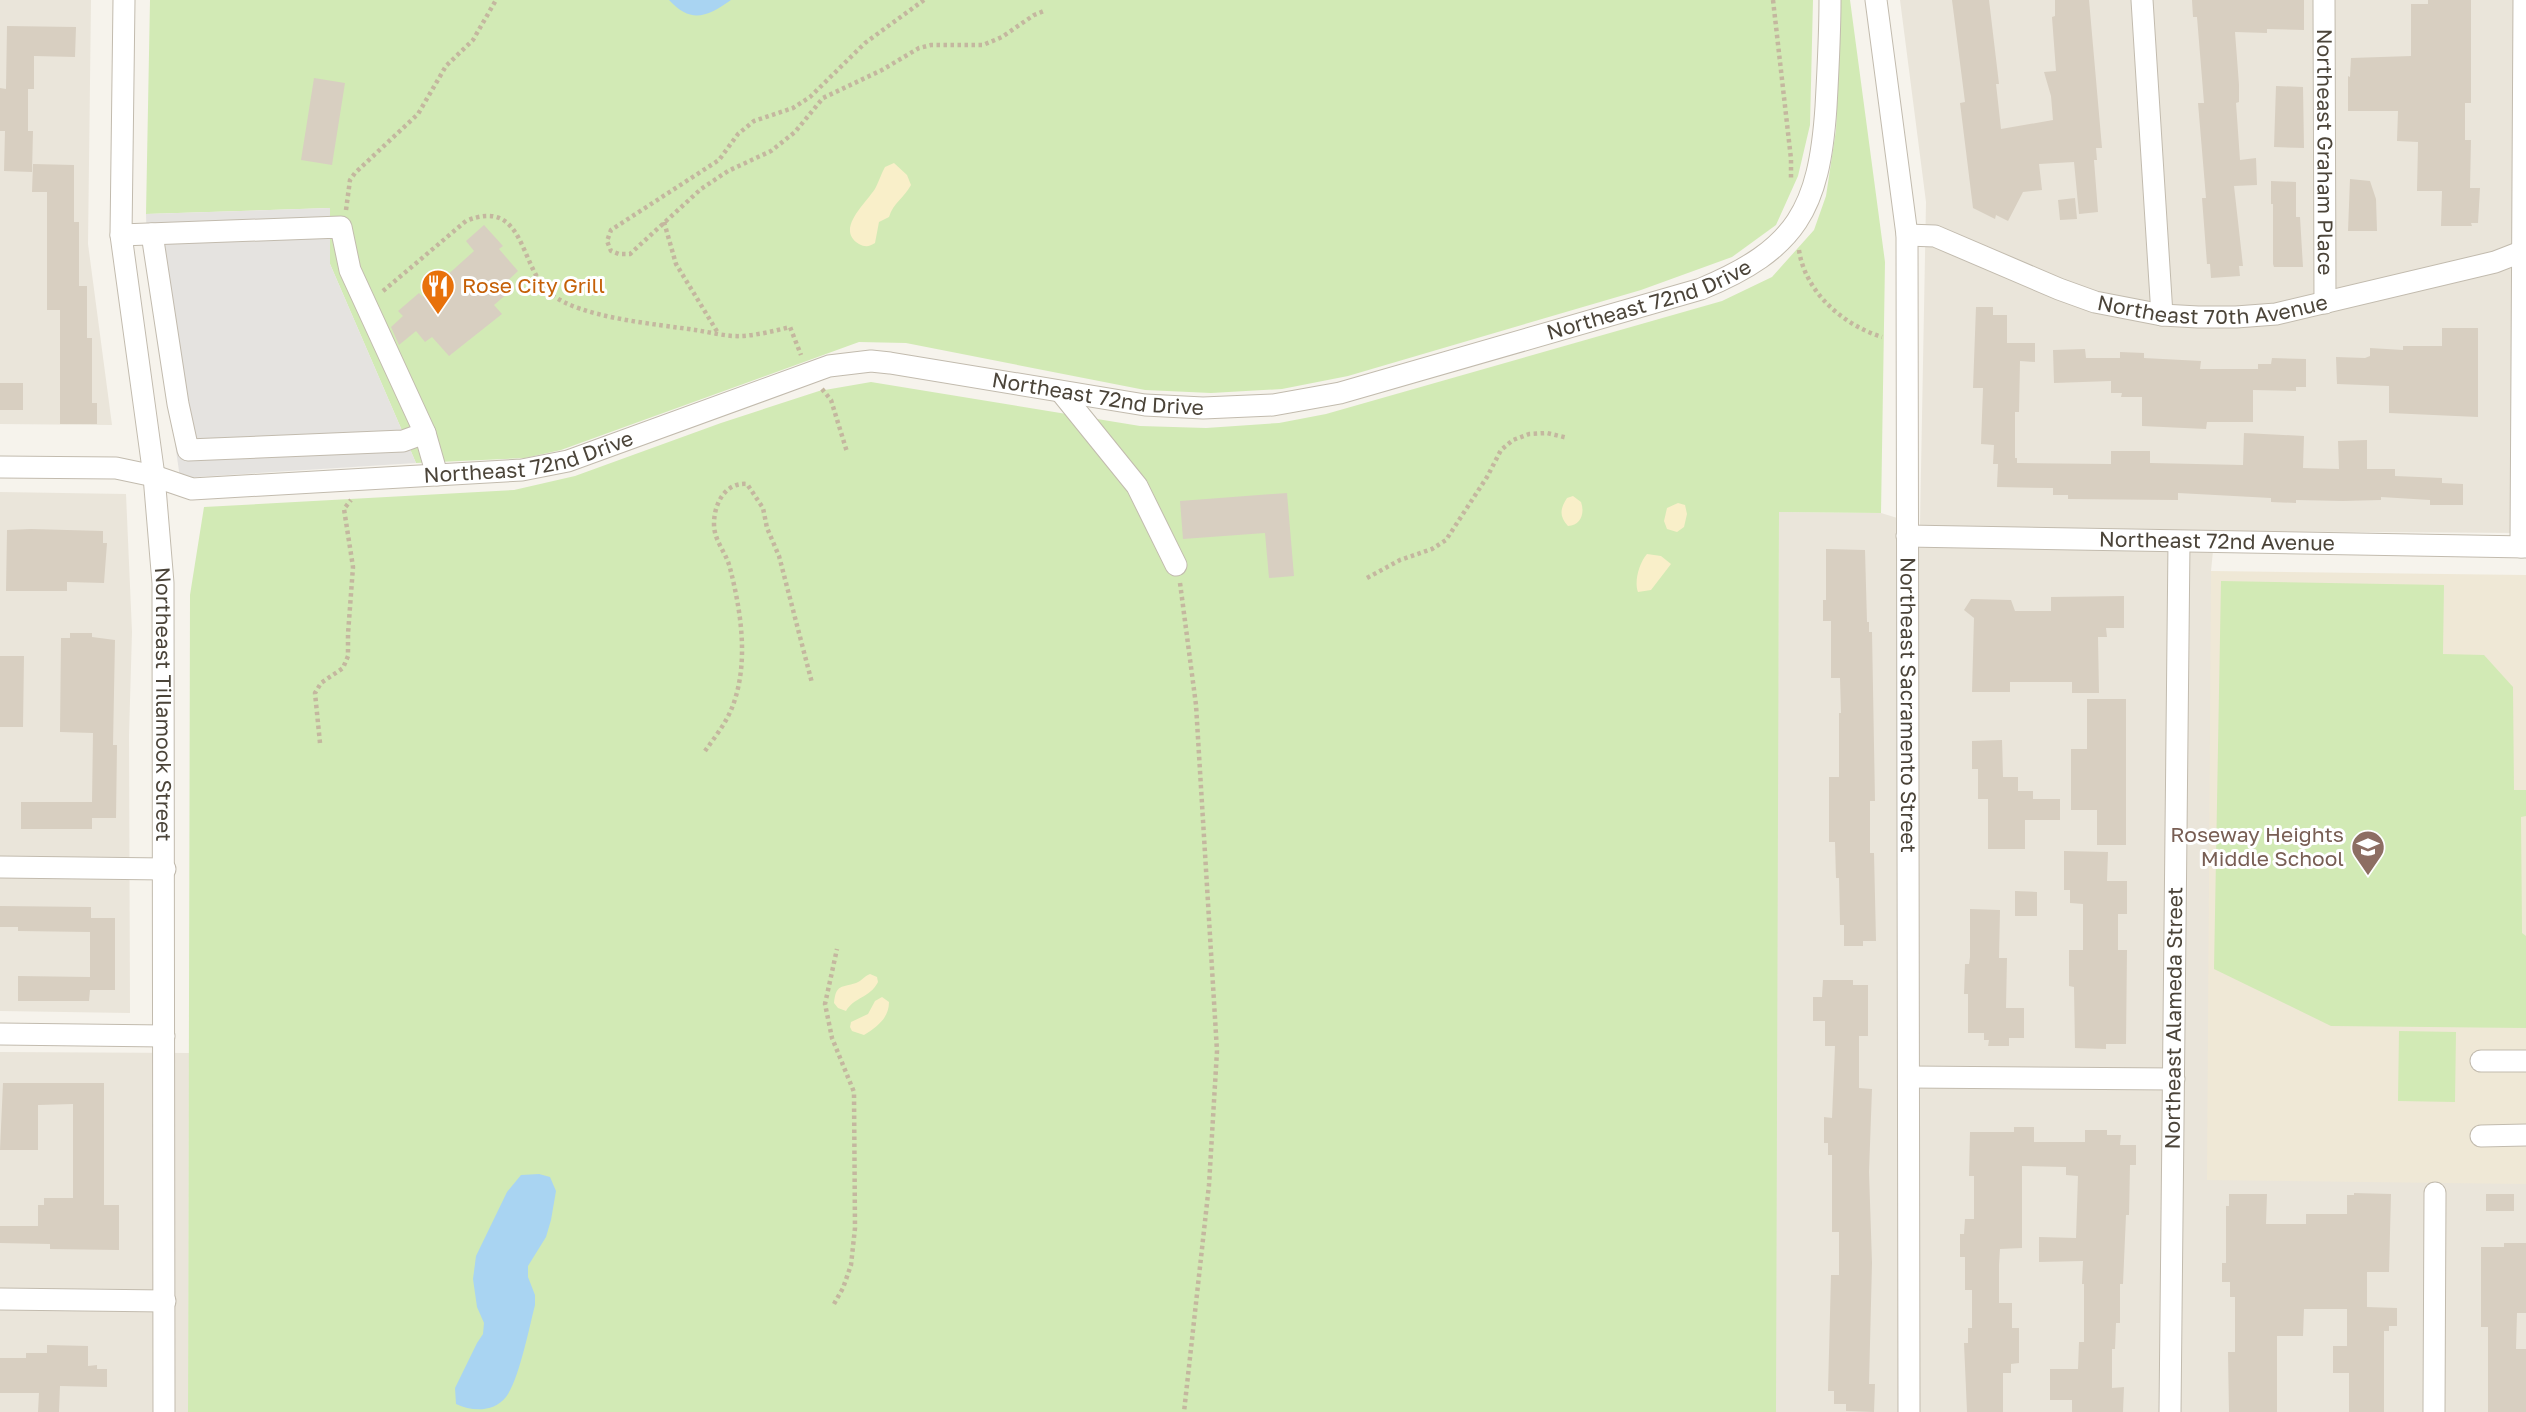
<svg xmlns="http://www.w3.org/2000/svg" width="2526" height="1412" font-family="'Golos Text',sans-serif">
  <rect width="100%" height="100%" fill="#f6f3ec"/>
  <path fill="#eae5da" d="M0 0H91L88 244 112 425 0 424Z
    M1900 0H2526V533L2215 531 2211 571 2526 1184V1412H1774L1779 512 1881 513 1920 525 1926 202Z
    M0 492 126 494 132 632 129 735 130 1013 0 1011Z
    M0 1052 189 1053 188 1412H0Z"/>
  <path fill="#efe8d6" d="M2211 571 2526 575V1184L2207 1180Z"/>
  <path fill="#d2eab5" d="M150 0H1813L1810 125 1798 176 1776 225 1732 257 1641 290 1348 376 1282 389 1211 393 1145 390 906 343 859 342 561 450 525 458 416 463 330 264V208L146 214Z
    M1841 0H1850L1885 262 1881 513 1779 512 1776 1412H188L190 595 204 507 514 490 575 476 721 423 819 391 871 382 1140 426 1206 428 1279 423 1326 414 1722 301 1772 277 1814 230 1826 196 1836 130Z
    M2221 581 2444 585 2443 654 2484 655 2513 687 2514 790H2526V816L2521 817 2522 933 2526 936V1028L2331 1026 2214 969Z
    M2399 1031 2456 1032 2455 1102 2398 1101Z"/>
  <path fill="#f9efc9" d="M894 163 907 175 911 185C904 198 893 203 889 217L879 222 875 243C870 246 866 248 859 244 834 229 868 202 876 187 879 181 881 174 885 167Z
    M1573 496 1581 502C1585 513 1581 525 1568 526 1559 516 1560 509 1567 498Z
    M1678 503 1685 505 1687 514 1684 527 1677 532 1667 529 1664 521 1667 508Z
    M1647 554 1661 556 1671 564 1651 590 1638 592C1634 582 1639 563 1647 554Z
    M870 974 877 977 878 982C870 998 854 997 846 1011L838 1008 834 1003C836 984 841 988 856 983 862 981 864 976 870 974Z
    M882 997 889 1002C889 1018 877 1027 864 1035L852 1031 850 1027 851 1022 868 1014 875 1001Z"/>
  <path fill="#e5e3e0" d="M330 208V264L416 463 180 478 147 249 146 214Z"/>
  <path fill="#a9d4f2" d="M669 0H731C707 17 691 24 669 0Z
    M539 1174 550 1177 556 1191 551 1220 546 1237 528 1266V1277L535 1295V1305C529 1328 519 1380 506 1397 494 1412 473 1412 456 1404L455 1388 477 1343 483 1334 484 1323 477 1307 473 1279 476 1256 507 1192 521 1175Z"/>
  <path fill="#d8cfc1" d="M1952 0H1989L1999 84H1996L2001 129 2053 120 2051 96 2044 72 2056 71 2052 17 2055 16V0H2089L2102 148H2096L2097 160H2094L2098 212 2079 214 2074 162 2039 164 2042 190 2023 192 2008 221 1996 215 1995 219 1973 208 1960 103 1965 102Z
    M2192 0H2304V30L2267 29V33L2235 32 2239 85V102L2236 103 2240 160 2256 158 2257 185 2234 186 2243 266H2239L2240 276 2211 278 2210 264H2207L2202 198H2206L2198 103H2204L2197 17H2193Z
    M2428 0H2471V103H2465V140H2471L2470 188H2480L2478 223H2471L2472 226H2441L2442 191H2417L2418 142 2397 141 2398 111H2348V76L2350 77 2351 58 2411 56V4H2428Z
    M7 26 76 27 75 57 34 56V89H28V131H33L32 172 4 171 5 131H0V88L6 89Z
    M314 78 345 83 332 165 301 160Z
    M2276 86 2303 87 2304 148 2274 147Z
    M33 164 74 165V222H79V286H87V338H92V403H97V424H60V310H47V192H32Z
    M2350 179 2370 181 2376 199 2377 231H2348Z
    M2271 181 2296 182V217H2300L2303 267H2274L2273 264V204H2271Z
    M2075 198 2077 219 2060 220 2058 200Z
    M484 225 503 246 499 249 518 271 502 286 508 293 494 305 502 314 449 356 432 337 425 342 416 331 399 345 391 327 403 316 398 311 419 293 423 297 474 251 466 241Z
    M1976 307H1993V315H2007V343H2035V362L2020 361 2019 412H2015V458H2017V463L2111 464V451H2150V463L2243 465 2244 433 2304 436 2303 468 2339 469 2338 441 2367 440V469H2395V476L2442 478V483L2463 484V505H2430V500L2381 497V500L2343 501 2296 500V503L2271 502V498L2178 493V500L2068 499V495H2053V488L1997 487 1998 464H1993L1994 445 1981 444 1983 388H1973Z
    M2442 328H2478V417L2389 413V386L2337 384 2336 357 2365 358 2370 356V348L2403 350V346H2442Z
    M2085 349 2086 358H2120V352L2144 353V358L2201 361 2200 369H2258V364H2271L2272 358 2306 359V387H2296V391L2253 390V422H2207L2206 429 2142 426V397H2121L2122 393H2111V381L2054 383 2053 350Z
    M0 383H23V410H0Z
    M1287 493 1294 576 1269 578 1265 533 1183 539 1180 501Z
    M31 529 103 531V543H107L104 583 67 582V591H6L7 530Z
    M1826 549 1865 550 1867 622H1869V632H1872L1875 801H1870V853H1874L1876 941H1863V946H1844V925H1840L1839 878H1836L1835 842H1829V777H1839V713H1841L1840 678H1831V621H1823V600H1826Z
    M2124 596V628H2106L2107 637H2098L2099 693H2072V682H2010V692H1972L1974 618 1964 610 1971 599 2011 600 2015 611H2051V597Z
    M70 633H92V637L115 640 113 745H117L116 818H92V829H21V802H92L93 733 60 732 61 638H70Z
    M0 656H24L23 727H0Z
    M2087 699H2126V845H2097V810H2071V749H2087Z
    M2002 740 2003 777H2018V791H2033V799H2060V820H2025V849H1988V799H1978V769H1972V741Z
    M2064 851 2108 852 2107 881H2127V914H2118V950H2127L2126 1044H2106V1049L2075 1048 2074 987 2069 986V950H2083V904L2070 903V890H2064Z
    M2015 891 2037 892V916H2015Z
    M0 906 91 907V918H115V990H90L89 1001H18V976L90 977V932L18 931V927H0Z
    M1970 909 2000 910 1999 958H2007L2006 1008H2024V1038H2009V1046H1988L1989 1040H1984V1033H1968V994H1964L1965 964H1969L1970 957Z
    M1823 980H1853V985H1868V1036H1859V1088L1872 1089 1869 1172 1872 1263 1869 1384H1875L1874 1412 1846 1411V1404H1834V1391H1828L1831 1275H1839V1232H1832V1155H1828V1143H1824V1117L1832 1118 1835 1046H1825V1021H1813V997H1822Z
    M3 1083H104V1205H119V1250L50 1249V1244L0 1243V1226H38V1205H44V1198H73V1104L38 1105V1150H0Z
    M2014 1127H2034V1142H2085V1130H2107V1135H2121L2120 1145H2136V1165H2130L2129 1215H2126L2123 1284H2120V1323H2116L2115 1349H2112V1388L2124 1387 2123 1412H2072V1400H2050V1369H2078L2079 1342H2084V1284H2082L2083 1261 2039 1262V1237L2076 1238 2078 1176 2066 1175V1167L2022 1166V1248L2000 1249 1999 1265V1303H2012V1328H2019V1363L2011 1364V1373H2003V1412H1967L1964 1343H1968V1328H1972V1290H1965V1257H1960V1234H1964L1965 1219H1974V1176H1969L1970 1132H2014Z
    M2354 1193 2391 1194 2389 1272H2367V1307L2397 1308V1326H2389V1331H2384V1412H2349V1373H2333V1346H2347V1309H2304L2303 1336H2277V1412H2229L2228 1352H2235V1297H2230V1282H2222V1263H2226V1206H2229V1194H2267L2266 1224H2306V1214H2347V1195H2354Z
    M2486 1194H2514V1211H2486Z
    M2504 1243H2526V1313H2517L2516 1349H2526V1412H2488V1327H2481V1247H2504Z
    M47 1345 88 1346V1366L97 1365V1369H107V1387L60 1386 59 1412H38L39 1393H0V1358H26V1353H47Z"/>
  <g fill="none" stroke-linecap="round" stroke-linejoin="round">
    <g stroke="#c2bbae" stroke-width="23">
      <g id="minor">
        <path id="s1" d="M124 0 121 235 154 476 163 583 164 1412"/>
        <path id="s2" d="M1876 0 1907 235 1909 1412"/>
        <path d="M2142 0 2162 315"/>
        <path id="s3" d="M2324 0 2325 303"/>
        <path d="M152 234 178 404 188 450 403 441 425 433"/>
        <path d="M121 235 341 227 350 270 425 433 437 475"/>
        <path id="s4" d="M1907 235 1935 236 2059 289 2095 302 2162 315 2198 317H2236L2276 314 2495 262 2526 250"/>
        <path d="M1061 392 1137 486 1176 565"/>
        <path id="s5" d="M0 467 116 468 154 476 192 489 522 470 568 461 829 366 871 361 890 363 1145 405 1203 408 1273 405 1340 393 1701 289C1797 249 1819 209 1826 107 1828 71 1830 36 1830 0"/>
        <path id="s6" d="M1907 536 2526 547"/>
        <path d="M2521 547 2524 0"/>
        <path d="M0 867 165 869"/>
        <path d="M0 1034 164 1036"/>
        <path d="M2481 1061H2526"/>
        <path d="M1910 1077 2174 1079"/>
        <path d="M2481 1136 2526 1135"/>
        <path d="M0 1299 165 1301"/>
        <path id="s7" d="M2170 1412 2179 542"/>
        <path d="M2434 1412 2435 1193"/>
      </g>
    </g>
    <path stroke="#c4b79f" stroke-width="4.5" stroke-dasharray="3.5 3.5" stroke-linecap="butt" d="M924 0 865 43 810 97 793 108 754 121 738 134 719 160 611 230 607 241 611 251 619 254H630L701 189 728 171 771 151 795 132 823 98 882 70 919 48 931 45H983L1002 37 1034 15 1044 11
      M1773 0 1791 159V180
      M346 210 350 180 355 173 418 114 446 66 473 40 496 0
      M664 222 676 264 718 333
      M1799 250C1805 292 1843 325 1882 337
      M383 291 466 221C526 196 519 269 551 294 581 318 656 324 695 330 710 332 727 337 742 336 758 335 774 331 790 327L801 355
      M822 389 831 400 847 452
      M1367 578 1400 560 1432 549 1446 540 1487 477 1501 450 1513 440 1529 434 1547 433 1568 438
      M1180 583 1196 705 1217 1051 1209 1185 1184 1412
      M320 743 315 693 321 683 343 668 348 656V634L353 567 344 509 351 500
      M705 751C715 737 727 722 733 705 749 662 741 611 730 568 726 552 714 541 714 524 714 504 725 482 747 484L763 508 767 528 779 556 812 683
      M834 1304 843 1288 851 1265 855 1228 854 1092 832 1038 825 1004 837 949"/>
    <use href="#minor" stroke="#fff" stroke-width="21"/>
  </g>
  <defs>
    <g id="restaurant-pin" transform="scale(1.75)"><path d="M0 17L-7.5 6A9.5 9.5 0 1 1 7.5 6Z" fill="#e8710a" stroke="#fff"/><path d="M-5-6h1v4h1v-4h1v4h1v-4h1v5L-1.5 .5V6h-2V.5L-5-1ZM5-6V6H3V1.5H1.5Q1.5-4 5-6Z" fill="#fff"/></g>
    <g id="school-pin" transform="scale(1.75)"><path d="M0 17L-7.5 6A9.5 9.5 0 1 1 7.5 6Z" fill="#8d6e63" stroke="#fff"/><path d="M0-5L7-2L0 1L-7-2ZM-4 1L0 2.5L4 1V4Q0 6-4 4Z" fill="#fff"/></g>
  </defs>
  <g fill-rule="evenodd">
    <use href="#restaurant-pin" x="438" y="286"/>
    <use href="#school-pin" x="2368" y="847"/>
  </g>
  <g text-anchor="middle" stroke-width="6" stroke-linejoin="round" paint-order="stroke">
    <g font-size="21" fill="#4b4439" stroke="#fff">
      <text dy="7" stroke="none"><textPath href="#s3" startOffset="152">Northeast Graham Place</textPath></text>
      <text dy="7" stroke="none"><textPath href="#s5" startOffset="1689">Northeast 72nd Drive</textPath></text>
      <text dy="7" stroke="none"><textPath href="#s4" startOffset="320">Northeast 70th Avenue</textPath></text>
      <text dy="7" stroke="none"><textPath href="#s5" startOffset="1122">Northeast 72nd Drive</textPath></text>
      <text dy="7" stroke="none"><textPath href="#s5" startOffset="534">Northeast 72nd Drive</textPath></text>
      <text dy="7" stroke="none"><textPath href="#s6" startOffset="310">Northeast 72nd Avenue</textPath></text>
      <text dy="7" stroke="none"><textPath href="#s1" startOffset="707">Northeast Tillamook Street</textPath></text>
      <text dy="7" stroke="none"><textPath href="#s2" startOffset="707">Northeast Sacramento Street</textPath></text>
      <text dy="7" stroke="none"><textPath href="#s7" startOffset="394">Northeast Alameda Street</textPath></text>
    </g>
    <g font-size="21" fill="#c56008" stroke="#fff" text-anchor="start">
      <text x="462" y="293">Rose City Grill</text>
    </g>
    <g font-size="21" fill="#785e54" stroke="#fff" text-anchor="end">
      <text x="2344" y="842">Roseway Heights<tspan x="2344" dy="24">Middle School</tspan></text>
    </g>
  </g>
</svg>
